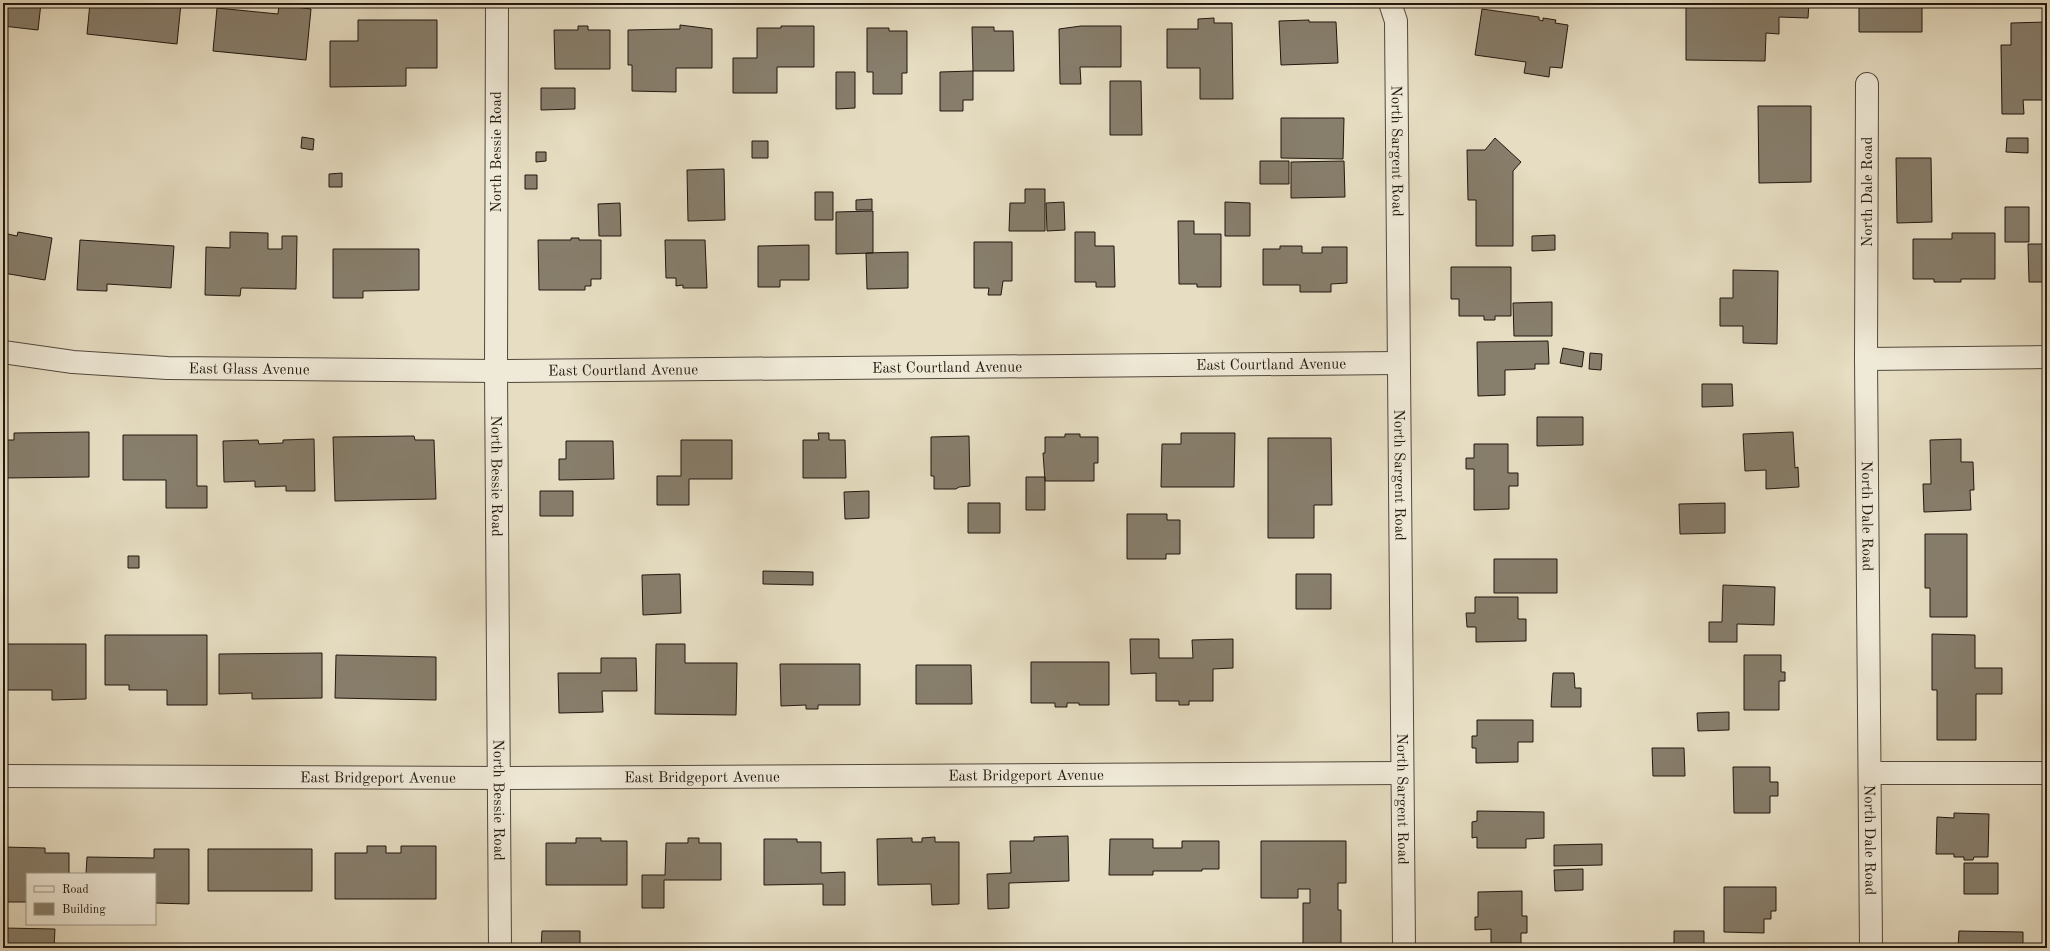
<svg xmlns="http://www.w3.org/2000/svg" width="2050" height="951" font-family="'Old Standard TT',serif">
  <rect width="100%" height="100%" fill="#e6ddc2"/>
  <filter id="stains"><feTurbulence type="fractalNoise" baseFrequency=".005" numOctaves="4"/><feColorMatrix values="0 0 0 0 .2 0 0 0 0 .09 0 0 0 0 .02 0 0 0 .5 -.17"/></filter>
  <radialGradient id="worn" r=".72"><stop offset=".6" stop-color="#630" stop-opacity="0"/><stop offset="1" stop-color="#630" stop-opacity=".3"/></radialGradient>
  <path fill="#877e6c" stroke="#21170f" d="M3 3H41L38 30 3 26Z
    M90 3H181L177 44 87 34Z
    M1686 3H1809L1808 18 1779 17V34L1766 33 1765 61 1686 60Z
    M1859 3H1922V32H1859Z
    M279 5 311 9 306 60 213 51 217 8 278 14Z
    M1482 9 1539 17V20L1543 21V18L1556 20 1555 23 1568 25 1562 68 1550 67 1549 77 1524 73 1526 62 1475 55Z
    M1214 18V23H1232L1233 99H1200V68H1167V29H1198V19Z
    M358 20H437V68H406V86L330 87V41H358Z
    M1309 20V22H1336L1338 63 1281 65 1279 21Z
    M2047 22V100H2023L2024 114H2002L2001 45H2011V23Z
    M680 25 712 29V68H676V92L632 91V65H628V30L680 29Z
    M578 26H588V30H610V69H555L554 30H578Z
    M781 26H814V67H777V93H733V58H757V28H781Z
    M1081 26H1121V67H1080L1081 84H1060L1059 29Z
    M972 27H994V31H1013L1014 71H973Z
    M867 28H889V31H907V73H902V94H873V72H867Z
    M973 71V100H963V111H940V72Z
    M836 72H855V108L836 109Z
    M1110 81H1141L1142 135H1110Z
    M541 88H575V109L541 110Z
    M1758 106H1811V182L1759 183Z
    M1281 118H1344L1343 159 1281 158Z
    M302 137 314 139 313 150 301 148Z
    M1495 138 1521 162 1513 171V246H1476V200H1468L1467 150H1485Z
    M2007 138H2028V153L2006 152Z
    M752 141H768V158H752Z
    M536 152H546V161L536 162Z
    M1896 158H1931L1932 222 1897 223Z
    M1260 161H1289V184H1260Z
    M1344 161 1345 197 1291 198V162Z
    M724 169 725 220 688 221 687 170Z
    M342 173V187H329V174Z
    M525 175H537V189H525Z
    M1025 189H1045V231H1009L1010 203H1025Z
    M815 192H833V220H815Z
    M872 199V210H856V200Z
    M1064 202 1065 230 1047 231 1046 203Z
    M1225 202 1250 203V236H1225Z
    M620 203 621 236H599L598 204Z
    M2005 207H2029V242H2005Z
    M873 211V253L836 254V212Z
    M1178 221H1194V234H1221V287H1197V284H1179Z
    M18 232 52 238 45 280 3 273V233L17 236Z
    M230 232 268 233V249H282V236H297L296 289 241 288 240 296 205 295 206 247 230 248Z
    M1075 232H1095V246H1114L1115 287H1096V282H1075Z
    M1952 233H1995V279H1961V282H1934V279H1913V239H1952Z
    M1555 235V250L1532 251V236Z
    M571 238H579V240H601V279H591V286H585V290H539L538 240H571Z
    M80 240 174 246 171 288 107 284V291L77 290Z
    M665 240H705L707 288H683V285L676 286V278H666Z
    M974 242H1012V281H1003L1001 295H988L989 288H974Z
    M2028 244H2047V282H2029Z
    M809 245V280H780V287H758V246Z
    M1280 246H1302V253H1322V247H1347V283L1331 284V292H1300V285H1263V249H1280Z
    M333 249H419V290L363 291V298H333Z
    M908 252V288L867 289 866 253Z
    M1451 267H1511V316H1495V320H1484V316H1459V299H1451Z
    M1733 270 1778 271 1777 344 1743 343V326H1720V298H1733Z
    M1552 302V336H1514L1513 303Z
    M1548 341 1549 364H1535V369L1505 370V395L1478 396 1477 342Z
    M1563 348 1584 352 1582 367 1560 363Z
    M1590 353 1602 354 1601 370 1589 369Z
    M1702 384H1732L1733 406 1702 407Z
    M1537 417H1583V445L1537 446Z
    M89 432V477L3 478V440H14V433Z
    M1793 432 1795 468 1798 467 1799 487 1766 489V470L1745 471 1743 434Z
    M818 433H829V440H845L846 478H803V440H819Z
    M1181 433H1235L1234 487H1161L1162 444H1181Z
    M1065 434H1080V437H1098V463H1094V481H1045L1043 453H1045V437H1065Z
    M123 435H197V486H207V508H166V480H123Z
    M414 436 415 440H434L436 499 335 501 333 437Z
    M969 436 970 486 959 487 956 489H934V476H931V437Z
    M1268 438H1331L1332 505H1314V538H1268Z
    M314 439 315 491H286V486L255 487V481L224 482 223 441 258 440 259 444 283 443V440Z
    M1961 439V462H1973L1974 490H1970L1971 510 1924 512 1923 484H1931L1930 440Z
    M681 440H732V479H689V505H657V476H681Z
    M566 441H613L614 479 559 480V459H566Z
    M1474 444H1508V473H1518V486H1509V509L1474 510V469H1466V458H1474Z
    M1026 477H1045V510H1026Z
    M540 491H573V516H540Z
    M869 491V518L845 519 844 492Z
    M968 503H1000V533H968Z
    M1725 503V533L1680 534 1679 504Z
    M1127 514H1167V520H1180V554H1166V559H1127Z
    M1925 534H1967V617H1930V588H1925Z
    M128 556H139V568H128Z
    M1494 559H1557V593H1494Z
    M763 571 813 572V585L763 584Z
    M680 574 681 613 643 615 642 575Z
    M1296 574H1331V609H1296Z
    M1723 585 1775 587 1774 625 1737 624V642H1709V622H1722Z
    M1475 597H1518V619H1526V641L1476 642V627H1467L1466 613H1475Z
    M1932 634 1975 635V668H2002V694H1976V740H1937V690H1932Z
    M105 635H207V705H167V690H129V685H105Z
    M1130 639H1159V658H1193L1192 640 1233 639V668L1213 669V701H1189V705H1179V701H1156V673L1131 674Z
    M3 644H86V699L52 700V690H3Z
    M656 644H685V663H737L736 715 655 714Z
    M322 653V698L252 699V693L219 694V654Z
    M336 655 436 657V700L335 698Z
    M1744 655H1781V672H1785V681H1779V710H1744Z
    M601 658H636L637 691H602L603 712 559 713 558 673H601Z
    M1031 662H1109V705H1079V703H1067V707H1055V703H1031Z
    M780 664H860V705H818V709H806V705L781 706Z
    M916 665H971L972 704H916Z
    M1553 673H1574L1575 688H1581V707H1551Z
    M1729 712V730L1698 731 1697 713Z
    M1477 720H1533V742H1518V762L1476 763V748H1472V736H1477Z
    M1652 748H1684L1685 776H1653Z
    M1733 767H1770V782H1778V796H1770V813H1734Z
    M1477 811 1544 812V838L1526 839V848H1477V837L1472 838V822L1477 821Z
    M1954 813 1989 814 1988 857H1974L1973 860H1964V857H1954V854H1936L1937 817 1954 818Z
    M1068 836 1069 881 1009 883V908L988 909 987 874 1011 873 1010 841H1034V837Z
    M935 837V842H959V904L932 905 931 884 878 885 877 839 912 838V842H922V838Z
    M576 838H601V841H627V885H546V843H576Z
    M688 838H699V843H721V880H664V908H642V875H665L666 843H688Z
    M764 839H797V842H821V873L845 872V905H823V884L764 885Z
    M1110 839H1153V848H1182V841H1219V869H1202V871H1153V875H1109Z
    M1261 841H1346V883H1338V910H1341V948H1303V903H1310V889H1298V898H1261Z
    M1602 844V865L1554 866V845Z
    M367 846H386V853H401V846H436V899H335V853H367Z
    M3 847 45 848V853H69V874H27V902H3Z
    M154 849H189V904L155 903V874H86L87 857 154 858Z
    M208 849H312V891H208Z
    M1964 863H1998V894H1964Z
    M1583 869V890L1555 891 1554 870Z
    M1724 887H1776V911H1771V919H1764V933L1724 932Z
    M1522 891V916H1527V933H1521V943H1491V929L1475 930V917H1478V892Z
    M3 928 55 929 54 948H3Z
    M542 931H580V948H541Z
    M1674 931H1704V948H1674Z
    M1959 931 2023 932V948H1958Z"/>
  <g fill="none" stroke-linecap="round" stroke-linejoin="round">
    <g stroke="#52483c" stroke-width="24">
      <g id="minor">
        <path id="s1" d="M497 3 496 371 500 948"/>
        <path id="s2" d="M1390 3 1396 21 1404 948"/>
        <path id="s3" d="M1867 84 1866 359 1871 948"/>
        <path id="s4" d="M3 352 73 362 167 368 496 371 1398 363"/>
        <path d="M1866 359 2047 357"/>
        <path d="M1870 773H2047"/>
        <path id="s5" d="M3 776 500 778 1402 773"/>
      </g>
    </g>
    <use href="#minor" stroke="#efe9d7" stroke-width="22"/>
  </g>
  <g text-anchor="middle" stroke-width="4" stroke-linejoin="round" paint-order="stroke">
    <g font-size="15" fill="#21170f" stroke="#efe9d7">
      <text dy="5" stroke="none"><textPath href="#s2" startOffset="149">North Sargent Road</textPath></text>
      <text transform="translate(496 152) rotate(-90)" y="5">North Bessie Road</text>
      <text transform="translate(1867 192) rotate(-90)" y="5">North Dale Road</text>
      <text dy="5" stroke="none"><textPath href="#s4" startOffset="1269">East Courtland Avenue</textPath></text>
      <text dy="5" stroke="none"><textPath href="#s4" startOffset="945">East Courtland Avenue</textPath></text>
      <text dy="5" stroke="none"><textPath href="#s4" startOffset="247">East Glass Avenue</textPath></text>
      <text dy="5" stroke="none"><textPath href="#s4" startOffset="621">East Courtland Avenue</textPath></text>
      <text dy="5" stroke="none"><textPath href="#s2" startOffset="473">North Sargent Road</textPath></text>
      <text dy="5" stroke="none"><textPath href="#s1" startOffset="473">North Bessie Road</textPath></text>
      <text dy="5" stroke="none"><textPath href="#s3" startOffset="432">North Dale Road</textPath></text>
      <text dy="5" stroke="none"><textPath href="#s5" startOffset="1023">East Bridgeport Avenue</textPath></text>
      <text dy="5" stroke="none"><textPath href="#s5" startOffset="699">East Bridgeport Avenue</textPath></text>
      <text dy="5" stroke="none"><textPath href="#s5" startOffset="375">East Bridgeport Avenue</textPath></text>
      <text dy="5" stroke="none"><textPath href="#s1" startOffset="797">North Bessie Road</textPath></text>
      <text dy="5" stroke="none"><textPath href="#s2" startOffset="797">North Sargent Road</textPath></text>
      <text dy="5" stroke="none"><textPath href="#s3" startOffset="756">North Dale Road</textPath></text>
    </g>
  </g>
  <rect width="2050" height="951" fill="none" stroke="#e6ddc2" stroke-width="16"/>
  <rect x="4" y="4" width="2042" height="943" fill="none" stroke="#21170f" stroke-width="2"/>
  <rect x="8" y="8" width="2034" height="935" fill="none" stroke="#21170f"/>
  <rect x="26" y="873" width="130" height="52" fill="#efe9d7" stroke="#9d9587"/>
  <rect x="34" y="886" width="20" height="6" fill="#efe9d7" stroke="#9d9587"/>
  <text x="62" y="893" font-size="12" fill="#21170f">Road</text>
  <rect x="34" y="903" width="20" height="12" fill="#877e6c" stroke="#9d9587"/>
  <text x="62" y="913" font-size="12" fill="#21170f">Building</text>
  <rect width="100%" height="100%" filter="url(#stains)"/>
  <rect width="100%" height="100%" fill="url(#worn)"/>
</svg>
